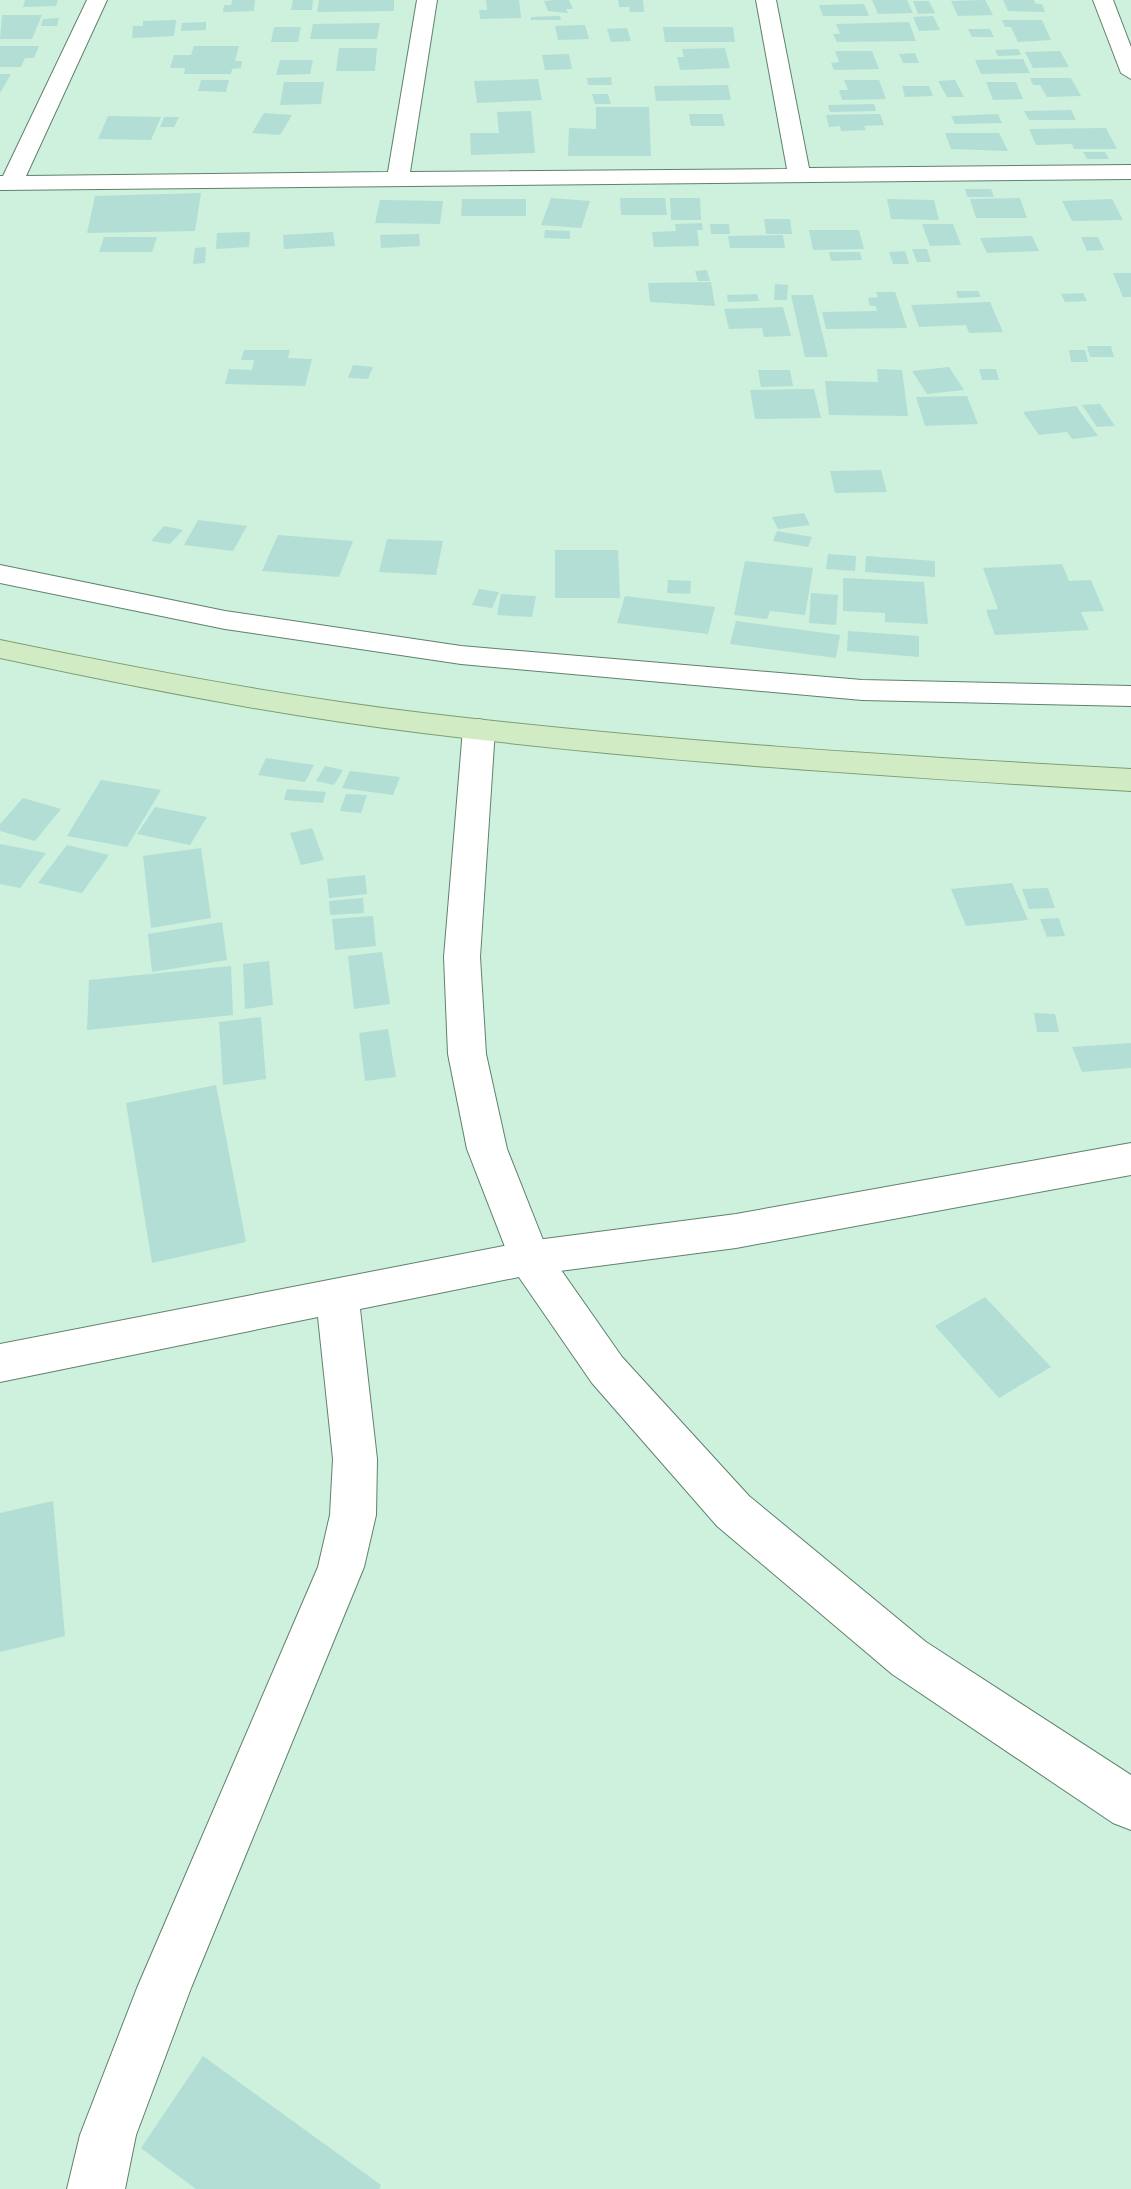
<svg xmlns="http://www.w3.org/2000/svg" width="1131" height="2189" font-family="'Sofia Sans Condensed',sans-serif">
  <rect width="100%" height="100%" fill="#cdf1dc"/>
  <path fill="#b2ded6" d="M25 0H58L56 6 23 7Z
    M232 0H255L254 11 223 12 224 5H231Z
    M293 0H313L312 10H291Z
    M319 0H394V11L317 12Z
    M486 0H519L521 18 480 19 479 10H487Z
    M556 0H569L573 9H566L568 13 548 11 544 1Z
    M618 0H643L644 12H629L630 7H619Z
    M872 0H907L913 13 878 14Z
    M985 0 993 15 958 16 951 1Z
    M1003 0H1034L1036 4H1042L1045 12 1008 11Z
    M913 1H929L935 13 918 14Z
    M864 4 869 16H823L819 5Z
    M2 15H42L32 39H0Z
    M560 16 561 20H531V17Z
    M933 16 940 30 919 31 913 17Z
    M59 18 57 26H41L43 19Z
    M176 20 174 36 132 38 133 26H143V21Z
    M1002 20H1042L1051 40 1018 42 1011 27H1005Z
    M206 22V30L181 31 182 23Z
    M909 22 916 41 837 42 833 34H840L836 24Z
    M380 23 377 39H310L313 24Z
    M585 25 589 39 558 40 555 26Z
    M274 27H301L298 42H271Z
    M663 27H733L735 42H665Z
    M627 28 631 41 611 42 607 29Z
    M968 29H990L994 37H972Z
    M0 46H39L34 58H25L21 67H0Z
    M194 46H239L235 61H242L241 68 232 69 231 74H184L185 68H170L174 55H191Z
    M339 48H377L375 71H336Z
    M725 48 730 68 680 70 677 57H684L682 49Z
    M1018 49 1021 55 998 56 995 50Z
    M835 51H872L879 69 834 70 831 63 839 62Z
    M1060 51 1069 67 1033 68 1025 52Z
    M915 53 919 63H903L899 54Z
    M569 54 572 69 545 70 542 55Z
    M1023 59 1030 73 981 74 975 60Z
    M280 60H313L310 74 276 75Z
    M0 74H11L0 93Z
    M611 77 612 85H588L587 78Z
    M1030 78H1071L1081 96 1047 97 1040 85H1033Z
    M538 79 542 100 477 103 474 81Z
    M201 80H229L226 92 198 91Z
    M844 80H879L886 99 842 100 839 90H848Z
    M955 80 964 97H947L938 81Z
    M284 82H324L321 104 280 105Z
    M986 82H1016L1023 99 993 100Z
    M728 85 731 100 656 101 654 86Z
    M902 86H929L933 96 905 97Z
    M592 94H608L611 104H595Z
    M874 104 876 111 830 112 828 105Z
    M596 107H649L651 156H568L569 128 596 129Z
    M1071 110 1076 120H1029L1024 111Z
    M531 111 535 153 471 155 470 133H499L497 112Z
    M264 113 292 115 280 135 252 133Z
    M689 114H722L725 126H691Z
    M880 114 884 125 864 126 866 130 841 131 840 126 829 127 826 115Z
    M998 114 1002 123 955 124 951 116Z
    M108 116 161 117 151 140 98 139Z
    M164 117H179L174 127H160Z
    M1106 128 1117 149H1074L1072 144 1036 145 1029 129Z
    M945 133H999L1008 151 951 149Z
    M1083 152H1105L1109 159H1087Z
    M965 189H991L994 197H967Z
    M201 193 195 231 87 233 95 196Z
    M551 198 590 201 581 228 541 225Z
    M620 198H665L667 215H621Z
    M670 198H700L701 220H671Z
    M1020 198 1027 218H976L970 199Z
    M462 199H526V216H461Z
    M887 199 934 200 939 220 891 219Z
    M1112 199 1123 220 1072 221 1062 201Z
    M380 200 443 201 440 224 375 223Z
    M764 219H790L792 234H766Z
    M702 223 703 230H697L699 246 654 247 652 232 676 231 675 224Z
    M710 224H729L730 234H711Z
    M922 224H953L961 245 930 246Z
    M545 230 570 231V239L544 238Z
    M809 230H859L864 249 813 250Z
    M250 232 249 247 216 249 217 233Z
    M333 232 335 246 284 249 283 235Z
    M419 234 420 246 381 248 380 235Z
    M783 235 785 248H730L728 236Z
    M1032 236 1039 251 987 253 980 238Z
    M104 237H157L152 252H99Z
    M1081 237H1098L1104 250 1087 251Z
    M206 247 205 263 193 264 195 248Z
    M912 249H927L931 262H917Z
    M905 251 909 264H893L889 252Z
    M829 252H860L862 260 831 261Z
    M707 270 710 281H698L695 271Z
    M1113 273H1131V297H1123Z
    M711 282 715 306 650 302 648 283Z
    M775 284 788 285 787 300H774Z
    M956 291H978L981 297 958 298Z
    M876 292H895L907 328 826 329 822 312 877 311 876 306H870L868 298 878 297Z
    M1083 293 1087 301 1065 302 1061 294Z
    M757 294 759 301 728 302 727 295Z
    M791 295H813L828 357H805Z
    M990 302 1003 332 969 333 966 325 919 327 911 305Z
    M783 307 791 336 764 337 762 328 729 329 724 309Z
    M1087 346H1111L1114 357H1090Z
    M244 350H290L288 358 312 359 305 386 225 384 229 369 252 370 254 360H241Z
    M1069 350H1085L1088 362H1071Z
    M353 365 373 367 368 379 348 378Z
    M949 367 964 390 927 394 912 371Z
    M877 369 902 370 908 416 829 415 825 381 878 382Z
    M979 369H996L999 380H982Z
    M758 370H790L793 386 761 387Z
    M814 389 821 418 755 419 750 390Z
    M967 396 978 424 925 426 916 397Z
    M1100 404 1115 426 1097 427 1082 405Z
    M1076 406 1098 436 1072 439 1067 432 1039 435 1023 412Z
    M881 470 887 492 835 493 830 471Z
    M804 513 810 525 778 529 772 517Z
    M198 520 247 526 233 551 184 545Z
    M164 526 183 530 170 544 151 541Z
    M777 531 812 537 808 547 773 541Z
    M278 535 353 541 339 577 262 571Z
    M387 539 443 541 436 575 379 572Z
    M555 550H618L620 598H555Z
    M828 554 856 556 855 571 826 569Z
    M866 556 935 561V577L865 572Z
    M745 561 813 568 805 615 770 611 767 619 734 615Z
    M1062 564 1069 581 1091 580 1104 611 1081 612 1089 630 995 635 986 610 998 609 983 568Z
    M843 578 924 582 928 624 885 622V613L843 611Z
    M668 580 691 581 690 594 667 593Z
    M479 589 499 592 492 608 472 605Z
    M811 593 838 595 836 625 809 623Z
    M501 594 536 596 532 617 497 615Z
    M625 596 715 607 708 634 617 623Z
    M736 621 840 635 836 658 730 644Z
    M848 631 919 636V657L847 651Z
    M266 758 314 765 305 782 258 775Z
    M325 766 343 770 334 785 316 781Z
    M350 771 400 777 393 795 342 788Z
    M101 780 161 790 127 847 67 836Z
    M287 789 326 792 323 803 284 800Z
    M346 794 367 795 361 813 340 811Z
    M23 798 61 809 35 841 0 831V824Z
    M155 807 207 817 190 845 137 834Z
    M312 828 324 860 301 865 290 833Z
    M0 844 46 853 20 888 0 884Z
    M67 845 109 855 82 893 38 883Z
    M201 848 211 918 151 928 143 856Z
    M365 875 367 894 329 898 327 879Z
    M1012 883 1028 920 966 926 951 889Z
    M1048 888 1055 908 1029 909 1022 889Z
    M363 898 364 913 330 915 329 901Z
    M373 916 376 946 335 950 332 919Z
    M1059 918 1065 936 1047 937 1040 919Z
    M222 922 227 960 152 972 148 934Z
    M382 952 390 1004 354 1009 348 956Z
    M269 961 273 1005 245 1009 243 964Z
    M231 966 233 1015 87 1030 89 980Z
    M1034 1013 1055 1014 1059 1032H1037Z
    M261 1017 266 1079 223 1085 219 1022Z
    M388 1029 396 1077 365 1081 359 1033Z
    M1131 1043V1068L1082 1072 1072 1047Z
    M216 1085 246 1242 152 1263 126 1103Z
    M985 1297 1051 1367 999 1398 935 1326Z
    M53 1501 65 1636 0 1652V1513Z
    M203 2056 381 2185 379 2189H196L141 2148Z"/>
  <g fill="none" stroke-linecap="round" stroke-linejoin="round">
    <g stroke="#60806e" stroke-width="2">
      <path id="minor" d="M87 0H107L26 176 388 172 417 0H437L410 172 787 169 756 0H776L809 168 1131 165V179L0 190V176H3Z
        M1093 0H1113L1131 47V79L1121 73Z
        M0 565 225 611 461 646 862 680 1131 686V706L862 700 461 664 225 629 0 583Z
        M1131 1143V1175L736 1248 529 1275 360 1309 377 1459 376 1515 364 1567 191 1988 136 2135 125 2189H67L80 2135 137 1988 318 1567 330 1515 333 1459 318 1317 0 1382V1344L529 1241 736 1214Z"/>
    </g>
    <g stroke="#60806e" stroke-width="2">
      <path id="tertiary" d="M479 719 490 722 495 729 480 957 486 1054 507 1149 547 1250 622 1357 749 1496 926 1642 1131 1775V1830L1113 1823 892 1674 717 1526 592 1383 514 1270 467 1149 448 1054 444 957 463 729 468 722Z"/>
    </g>
    <g stroke="#7c9e71" stroke-width="2">
      <path id="primary" d="M0 640C140 669 281 696 423 713 658 741 895 756 1131 769V791C895 777 658 762 423 733 281 716 140 688 0 658Z"/>
    </g>
    <use href="#minor" fill="#fff" fill-rule="evenodd"/>
    <use href="#tertiary" fill="#fff" fill-rule="evenodd"/>
    <use href="#primary" fill="#d1ecc5" fill-rule="evenodd"/>
  </g>
</svg>
